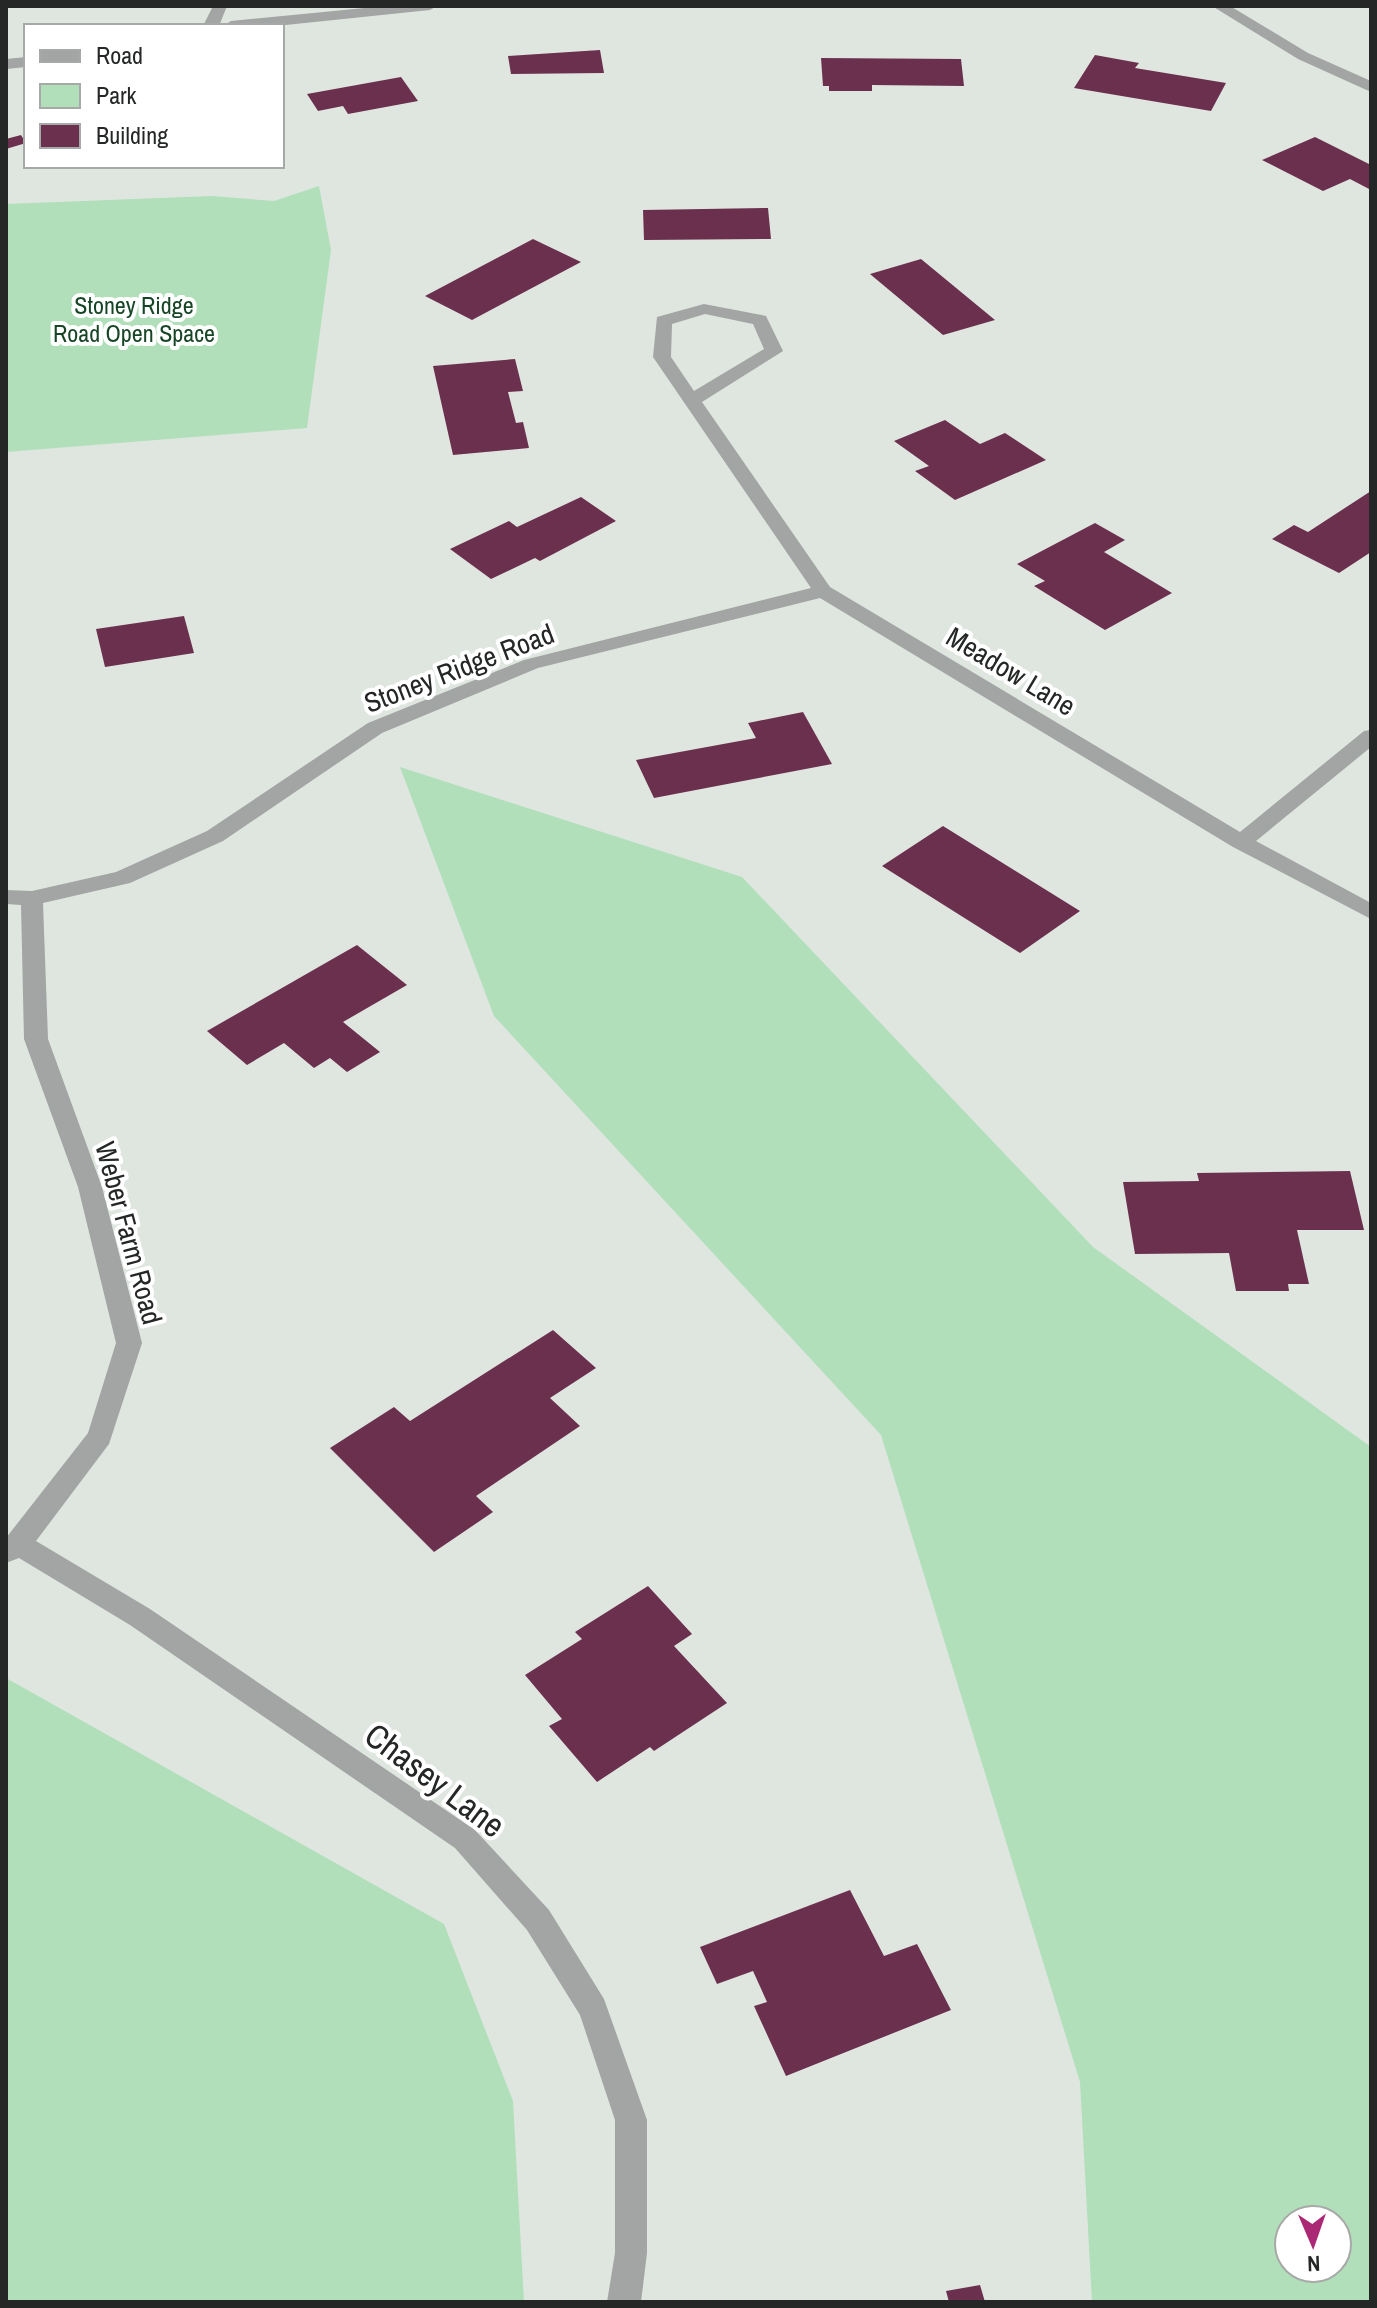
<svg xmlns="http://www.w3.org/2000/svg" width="1377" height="2308" font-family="'Archivo Narrow',sans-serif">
  <rect width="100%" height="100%" fill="#dfe6e0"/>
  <path fill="#b0dfba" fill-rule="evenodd" d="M319 186 331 250 307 428 6 452V204L212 196 274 201Z
    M400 767 742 877 1093 1247 1371 1447V2302H1092L1080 2082 881 1435 494 1016ZM1289 2220H1337V2268H1289Z
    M6 1678 444 1924 513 2101 524 2302H6Z"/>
  <path fill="#6c304f" d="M600 50 604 73 511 74 508 56Z
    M1095 55 1139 63 1135 68 1226 83 1211 111 1074 88Z
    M821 58 961 59 964 86 872 85V91H829V86H823Z
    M401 77 418 101 348 114 343 106 318 111 307 94Z
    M21 135 26 143 6 149V139Z
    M1315 137 1371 165V190L1350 179 1323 191 1262 160Z
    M768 208 771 239 644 240 643 210Z
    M533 239 581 262 472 320 425 296Z
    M921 259 995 320 943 335 870 274Z
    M515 359 523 391 508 392 516 423 523 422 529 448 453 455 433 366Z
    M945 420 980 444 1005 433 1046 460 955 500 915 471 929 466 894 441Z
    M1371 491V552L1339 573 1272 539 1294 525 1308 532Z
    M581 497 616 521 540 561 535 558 491 579 450 549 509 521 517 527Z
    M1095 523 1125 540 1104 552 1172 593 1105 630 1034 586 1045 581 1017 564Z
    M184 616 194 653 105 667 96 629Z
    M803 712 832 764 654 798 636 760 756 738 748 723Z
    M943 826 1080 911 1020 953 882 866Z
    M357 945 407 985 343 1022 380 1052 347 1072 330 1058 314 1068 284 1043 247 1065 207 1031Z
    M1350 1171 1364 1230H1297L1309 1284H1288L1289 1291H1236L1229 1253 1135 1254 1123 1182 1199 1181 1197 1173Z
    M553 1330 596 1368 550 1398 580 1426 476 1496 493 1512 434 1552 330 1448 394 1407 410 1421Z
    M648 1586 692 1634 674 1646 727 1703 654 1751 650 1747 597 1782 549 1726 562 1719 525 1675 582 1639 575 1632Z
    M850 1890 884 1956 917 1944 951 2010 786 2076 754 2006 767 2002 753 1971 717 1984 700 1947Z
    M980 2285 985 2302H949L946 2291Z"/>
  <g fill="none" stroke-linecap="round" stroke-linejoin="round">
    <path fill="#a2a5a3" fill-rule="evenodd" d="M213 6H227L219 26H203Z
      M385 6H437L430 10 276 26H223L231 21Z
      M1212 6H1230L1308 53 1371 81V92L1298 59Z
      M26 57V67L6 69V59Z
      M704 304 766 316 783 351 702 402 830 587 1240 832 1364 731 1371 730V747L1256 841 1371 903V919L1233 847 820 598 538 668 382 733 223 841 130 883 43 903 48 1039 102 1187 142 1343 109 1444 36 1541 150 1609 475 1830 549 1910 604 1999 647 2120V2253L641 2302H607L615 2253V2120L580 2015 527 1930 455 1848 130 1625 19 1558 6 1563V1538L88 1433 116 1343 78 1187 24 1039 21 905 6 904V890L32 891 116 872 207 831 368 723 524 660 811 588 653 357 657 317ZM705 314 753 324 764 349 694 391 671 357 672 324Z"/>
  </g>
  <g text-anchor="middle" stroke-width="8" stroke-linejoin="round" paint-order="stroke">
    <g font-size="24" fill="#174626" stroke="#fff">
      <text x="134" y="314">Stoney Ridge<tspan x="134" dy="28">Road Open Space</tspan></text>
    </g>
    <g font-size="28" fill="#242725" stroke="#fff">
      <text transform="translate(459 668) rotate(-21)" y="10">Stoney Ridge Road</text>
      <text transform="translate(1011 671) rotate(31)" y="10">Meadow Lane</text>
      <text transform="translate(129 1233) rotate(75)" y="10">Weber Farm Road</text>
    </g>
    <g font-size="34" fill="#242725" stroke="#fff">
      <text transform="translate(435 1780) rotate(37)" y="12">Chasey Lane</text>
    </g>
  </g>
  <rect width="1377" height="2308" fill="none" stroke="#242725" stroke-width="16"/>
  <rect x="24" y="24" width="260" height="144" fill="#ffffff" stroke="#a7a9a8" stroke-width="2"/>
  <rect x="40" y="50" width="40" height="12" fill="#a2a5a3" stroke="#a7a9a8" stroke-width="2"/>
  <text x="96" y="64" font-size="24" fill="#242725">Road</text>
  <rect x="40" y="84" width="40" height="24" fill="#b0dfba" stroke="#a7a9a8" stroke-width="2"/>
  <text x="96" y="104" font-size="24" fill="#242725">Park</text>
  <rect x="40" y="124" width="40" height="24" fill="#6c304f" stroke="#a7a9a8" stroke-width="2"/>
  <text x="96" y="144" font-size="24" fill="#242725">Building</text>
  <g transform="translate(1313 2244) rotate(178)"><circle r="38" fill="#ffffff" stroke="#a7a9a8" stroke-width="2"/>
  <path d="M0-6L14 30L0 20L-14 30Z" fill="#ab2874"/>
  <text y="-12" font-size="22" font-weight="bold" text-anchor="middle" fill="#242725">N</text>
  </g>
</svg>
